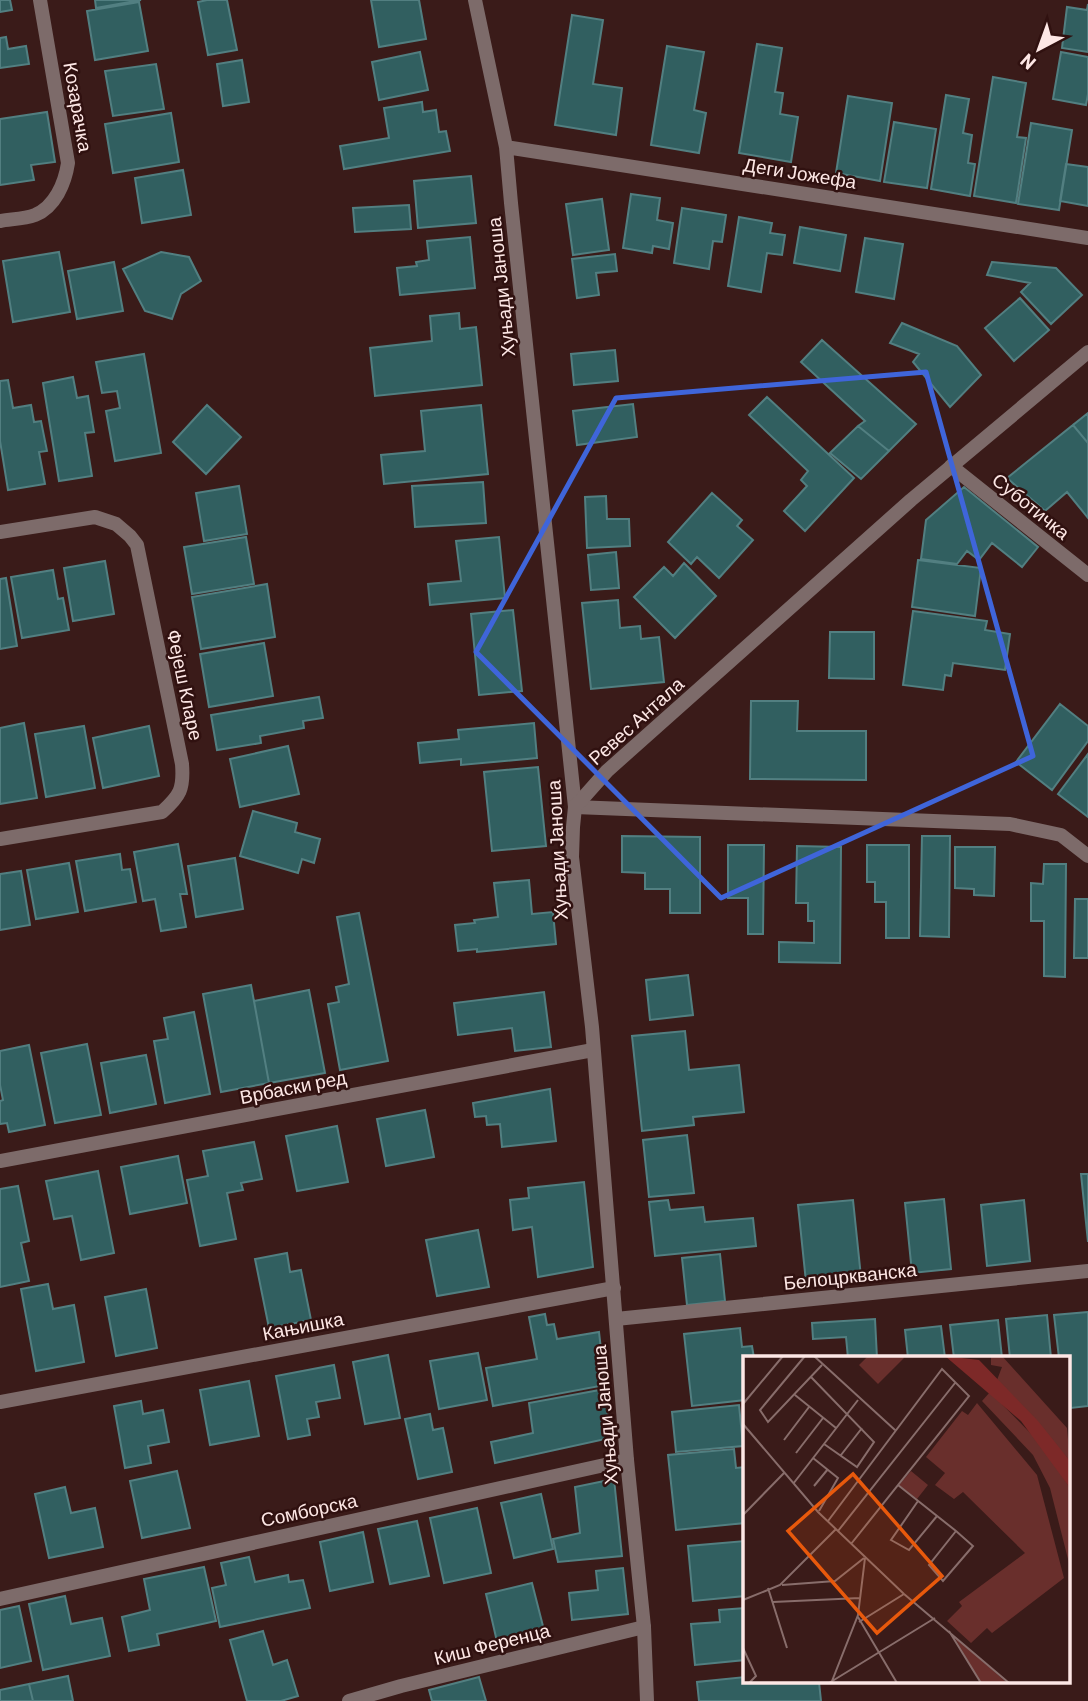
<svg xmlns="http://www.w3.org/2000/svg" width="1088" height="1701" font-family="Barlow,sans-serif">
  <rect width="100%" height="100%" fill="#3a1b19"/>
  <path fill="#315f60" stroke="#527f81" stroke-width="2" d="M0 0H10L12 10 0 12Z
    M95 0H141L96 8Z
    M207 0H227L237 50 208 55 198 2Z
    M371 0H419L426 39 379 47Z
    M139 2 148 51 95 60 87 11Z
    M1088 4V52L1062 48 1067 7 1087 10Z
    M572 15 603 20 593 84 622 88 616 135 555 125Z
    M6 37 8 49 26 46 29 64 0 68V38Z
    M757 44 782 48 775 92 783 93 780 114 798 117 791 162 739 153Z
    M667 46 704 52 694 110 706 113 699 153 651 145Z
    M420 52 428 90 379 100 372 62Z
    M1061 52 1088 57V94L1086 105 1053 99Z
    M242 60 249 102 223 106 217 64Z
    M156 64 164 109 113 116 105 71Z
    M993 77 1026 83 1017 137 1026 138 1016 203 974 196Z
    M946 95 969 99 963 133 972 135 968 163 975 164 970 196 931 189Z
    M848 96 892 103 880 181 836 173Z
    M422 102 423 112 436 110 439 132 446 131 450 151 344 169 340 146 389 138 384 108Z
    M47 112 55 162 31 165 34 180 0 185V119Z
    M171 113 179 162 113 173 105 124Z
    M894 122 936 129 927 188 884 182Z
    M1031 123 1072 130 1059 210 1018 204Z
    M1066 164 1088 167V206L1060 201Z
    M183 170 191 215 142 223 135 178Z
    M471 176 476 223 418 228 414 181Z
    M631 194 660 198 657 220 673 223 669 249 653 246 652 253 623 248Z
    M602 199 609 250 573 255 566 204Z
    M409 205 411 229 355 232 353 208Z
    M682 208 726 215 722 242 713 241 709 269 674 263Z
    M739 217 772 223 770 233 785 235 782 255 767 253 761 292 728 286Z
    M800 227 846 235 840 271 794 263Z
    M470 237 475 288 400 295 397 268 417 266 416 262 429 260 427 241Z
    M865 238 903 244 894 299 856 292Z
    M59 252 70 312 13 322 3 261Z
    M161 252 189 257 201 281 181 294 172 319 145 311 123 269Z
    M615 254 617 271 596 273 599 295 577 298 572 259Z
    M114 262 123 311 77 319 68 271Z
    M992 262 1056 268 1082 295 1051 324 1021 292 1030 283 987 275Z
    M1020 298 1049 330 1014 361 985 328Z
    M459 313 460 329 476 327 482 385 375 396 370 348 432 341 430 316Z
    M902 323 957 346 981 375 950 407 913 362 919 354 890 343Z
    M822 340 916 424 889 451 858 426 865 421 801 362Z
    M615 350 618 381 574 385 571 354Z
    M144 354 161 453 115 461 106 411 120 408 117 391 102 393 96 362Z
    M73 377 77 398 88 396 94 432 85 433 92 476 59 481 43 383Z
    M8 380 13 408 31 405 34 422 41 421 47 451 39 452 45 484 8 490 0 441V381Z
    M767 397 854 478 805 531 784 511 807 486 801 480 808 471 749 415Z
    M633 404 637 437 577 445 573 411Z
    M207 405 241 437 206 474 173 442Z
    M481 405 488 474 384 484 381 455 425 451 421 411Z
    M1088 413V443L1073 425Z
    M1073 425 1088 443V518L1067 492 1045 511 1007 478Z
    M858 426 889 451 861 479 830 453Z
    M483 482 486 523 415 527 412 486Z
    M239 486 247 534 204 541 196 493Z
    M964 487 1038 547 1022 567 992 543 979 560 967 551 957 564 921 559 926 520Z
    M712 493 742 520 737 526 753 540 719 578 697 557 691 564 668 542Z
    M606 496 607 519H629L630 546 587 548 585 497Z
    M246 537 254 584 192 594 184 547Z
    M499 537 505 598 430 605 428 584 461 581 456 541Z
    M616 552 619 588 591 590 588 555Z
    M918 560 981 568 975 616 912 607Z
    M105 561 114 614 73 621 64 568Z
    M684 563 716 596 675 638 634 597 664 567 673 576Z
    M53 570 58 599 63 598 69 630 22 638 11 577Z
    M6 578 17 646 0 649V579Z
    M267 584 275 637 201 649 192 597Z
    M618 600 620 628 640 626 641 639 659 637 664 682 591 689 582 603Z
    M513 610 522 691 479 695 471 614Z
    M913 611 987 621 985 630 1010 634 1005 670 953 663 951 676 945 675 943 690 903 685Z
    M830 632H874V679L829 678Z
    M264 643 273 696 209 707 200 654Z
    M319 697 323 718 303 721 304 728 260 736 261 743 217 750 211 715Z
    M751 701H798L797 731H866V780L750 779Z
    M1060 704 1088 726V741L1052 790 1016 762Z
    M24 723 37 798 0 804V728Z
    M534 723 537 758 461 765V759L420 763 418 743 459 739 458 730Z
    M84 726 95 788 46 797 35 734Z
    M149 726 159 776 103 788 93 738Z
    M288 746 299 794 240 807 230 759Z
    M1088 754V817L1058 794Z
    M538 767 546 846 492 851 484 772Z
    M253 811 297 823 295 832 320 839 314 863 302 859 298 873 240 856Z
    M622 836 700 837V913H670V889H645V873L622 872Z
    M922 836H950L949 937 920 936Z
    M178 844 187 894H180L186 927 161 931 155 899 143 901 134 852Z
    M728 845H764L763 934H748V898H728Z
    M867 845H909V938H886V902H875V882H867Z
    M797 846 841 847 840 963 779 962V942L814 943V921H808V903H796Z
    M955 847H995L994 896 974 895V889L955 888Z
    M120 854 122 870 130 869 136 902 85 911 76 861Z
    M235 858 243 909 196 917 188 866Z
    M69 863 78 912 36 919 27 870Z
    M1044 864H1066L1065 977 1044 976V921H1031V883L1043 884Z
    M21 871 30 925 0 930V874Z
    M529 880 532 914 553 912 556 944 477 952V949L458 951 455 925 475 923 474 920 498 917 494 883Z
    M1075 899H1088V958H1074Z
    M359 913 388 1061 340 1070 328 1004 339 1002 336 987 349 984 337 917Z
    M688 975 693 1015 650 1020 646 980Z
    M251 985 269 1083 221 1092 203 994Z
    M309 990 325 1073 269 1083 254 1001Z
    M544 992 551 1047 515 1051 512 1028 458 1035 454 1003Z
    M194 1012 210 1094 165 1103 154 1041 168 1039 164 1018Z
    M685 1031 689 1070 739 1065 744 1112 693 1117 694 1125 642 1131 632 1036Z
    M87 1044 101 1115 55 1123 41 1053Z
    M29 1045 45 1125 9 1132 7 1123 0 1124V1101L3 1100 0 1085V1051Z
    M146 1055 156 1104 110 1113 101 1063Z
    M550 1089 556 1141 502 1147 500 1124 487 1125 486 1116 475 1117 473 1103Z
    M425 1110 434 1157 386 1166 377 1119Z
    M337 1126 348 1182 297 1191 286 1136Z
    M687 1135 694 1193 649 1197 643 1140Z
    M254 1142 262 1179 241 1183 243 1190 227 1193 236 1239 200 1246 187 1180 208 1176 203 1151Z
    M178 1156 187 1203 130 1214 121 1167Z
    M98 1171 114 1253 81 1260 72 1216 54 1219 46 1181Z
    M1081 1174H1088V1242Z
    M584 1182 593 1267 538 1277 532 1227 513 1230 510 1200 529 1198 528 1188Z
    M18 1186 29 1241 21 1243 29 1281 0 1287V1189Z
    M944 1199 951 1269 912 1273 905 1203Z
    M668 1200 670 1210 703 1207 705 1222 753 1218 756 1246 655 1256 649 1202Z
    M853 1200 861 1277 806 1282 798 1205Z
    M1024 1200 1030 1261 987 1266 981 1205Z
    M478 1230 489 1287 437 1296 426 1240Z
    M287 1253 290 1272 301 1270 311 1320 269 1328 255 1259Z
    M720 1254 725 1301 687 1305 682 1258Z
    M48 1284 53 1309 74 1305 84 1362 36 1371 21 1289Z
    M146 1289 157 1348 116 1356 105 1297Z
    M1088 1312V1406L1071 1408 1069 1358H1059L1054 1315Z
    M545 1314 547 1325 554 1324 557 1339 599 1332 605 1385 493 1406 486 1368 537 1359 529 1317Z
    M1047 1315 1051 1358H1010L1006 1319Z
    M875 1319 877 1358H848L846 1337 813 1339 812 1323Z
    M998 1320 1002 1358H954L950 1325Z
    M941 1326 945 1358H908L905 1330Z
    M740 1328 742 1347 752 1346 754 1358H745V1400L692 1406 684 1334Z
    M478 1353 487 1400 439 1409 430 1361Z
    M388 1355 400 1418 365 1424 353 1362Z
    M334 1365 340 1398 316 1402 319 1417 307 1419 310 1435 288 1439 276 1376Z
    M249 1381 259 1436 210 1445 200 1390Z
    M605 1389 610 1438 495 1463 491 1442 533 1433 529 1403Z
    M141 1401 143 1414 163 1410 169 1442 148 1446 151 1463 125 1468 114 1406Z
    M739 1405 743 1446 676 1452 672 1412Z
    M430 1414 433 1430 443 1428 452 1472 418 1479 405 1419Z
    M734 1449 736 1468 745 1467V1523L676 1530 668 1455Z
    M177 1471 190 1528 142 1538 130 1481Z
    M614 1479 622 1556 558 1562 553 1539 580 1533 575 1487Z
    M65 1487 71 1513 95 1508 103 1547 49 1558 35 1494Z
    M541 1494 553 1549 514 1558 501 1503Z
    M477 1508 491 1573 444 1583 430 1518Z
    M417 1521 429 1576 390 1584 378 1529Z
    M363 1532 373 1582 330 1591 320 1542Z
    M745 1541V1596L693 1601 688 1546Z
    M249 1557 255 1582 288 1575 289 1582 303 1580 310 1608 220 1627 212 1588 226 1585 221 1563Z
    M204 1567 216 1621 157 1634 159 1645 129 1651 122 1617 150 1610 144 1579Z
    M623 1568 628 1614 572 1620 569 1593 598 1590 596 1571Z
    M532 1583 545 1634 498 1646 486 1594Z
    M65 1596 71 1624 102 1618 110 1656 43 1670 29 1604Z
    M19 1606 31 1661 0 1668V1610Z
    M745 1608V1660L695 1665 691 1624 720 1622 719 1610Z
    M263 1631 273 1665 287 1660 298 1696 281 1701H247L230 1640Z
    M68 1676 73 1701H33L29 1684Z
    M479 1677 486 1701H432L429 1690Z
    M745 1677V1682H819L821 1701H699L697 1682Z
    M29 1684 33 1701H0V1690Z"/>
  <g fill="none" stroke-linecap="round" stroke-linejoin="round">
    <path stroke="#7d6b6a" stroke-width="14" d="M475 0 506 147 511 203 575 807 1010 824 1061 835 1088 856
      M506 147 1088 238
      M0 221C11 219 24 219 35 215 55 207 65 183 68 163L40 0
      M951 466 1088 575
      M0 532 95 517 116 524 130 536 137 545 182 764C184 789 180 796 162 812L0 839
      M0 1161 593 1050
      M616 1319 1088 1271
      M0 1402 614 1288
      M0 1599 627 1460
      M349 1701 401 1686 644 1627"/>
    <path stroke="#7d6b6a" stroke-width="14" d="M647 1701 644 1627 627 1460 592 1027 572 857 573 827 575 807 607 771 911 500 1088 352"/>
  </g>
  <path fill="none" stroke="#3f65da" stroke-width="5" stroke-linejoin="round" d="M926 372 1033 756 721 898 476 652 616 398Z"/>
  <g text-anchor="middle" stroke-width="5" stroke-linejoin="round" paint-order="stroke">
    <g font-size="19" fill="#fde7e5" stroke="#301110">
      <text transform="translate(78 107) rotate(80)" y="7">Козарачка</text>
      <text transform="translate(800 173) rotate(9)" y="7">Деги Јожефа</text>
      <text transform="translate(501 287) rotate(-96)" y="7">Хуњади Јаноша</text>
      <text transform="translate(1031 506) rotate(39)" y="7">Суботичка</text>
      <text transform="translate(185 685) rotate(78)" y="7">Фејеш Кларе</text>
      <text transform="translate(636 721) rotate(-42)" y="7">Ревес Антала</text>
      <text transform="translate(557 850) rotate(-93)" y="7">Хуњади Јаноша</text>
      <text transform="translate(293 1087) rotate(-11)" y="7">Врбаски ред</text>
      <text transform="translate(850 1276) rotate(-6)" y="7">Белоцркванска</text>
      <text transform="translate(303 1326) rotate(-11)" y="7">Кањишка</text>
      <text transform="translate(605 1415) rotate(-95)" y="7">Хуњади Јаноша</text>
      <text transform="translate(309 1510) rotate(-12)" y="7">Сомборска</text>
      <text transform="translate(492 1644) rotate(-14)" y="7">Киш Ференца</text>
    </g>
  </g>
  <g transform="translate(743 1356)">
    <rect width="327" height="327" fill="#3a1b19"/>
    <path d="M125 0H159L161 2 135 28 116 9ZM248 0H259L324 72 327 105 254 24 259 11 248 9ZM247 36 298 88 327 132V211L307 132 290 99 239 45ZM234 47 294 119 321 222 249 277 244 272 228 287 204 265 219 250 216 246 282 197 220 136 211 143 192 129 202 117 183 101 219 55 225 59ZM168 115 185 129 174 143 156 129ZM210 279 264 327H238Z" fill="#692f2c"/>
    <path d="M202 0 236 4 295 65 327 105V132L278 65Z" fill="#7d2928"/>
    <path fill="none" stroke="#886d6b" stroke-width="2" d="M62 0 17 54 25 66 79 9M71 0 152 74M68 21 131 86 114 111 81 88M52 39 93 72M0 48 40 0M0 68 75 156 161 238 266 327M41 84 66 51M53 97 80 62M98 99 119 72M70 102 95 122 76 155M50 128 115 44M155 129 213 175 230 190 200 225 186 209 213 175M71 130 85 113M175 145 148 184 166 194 194 160M0 159 41 117M85 165 199 13 226 40 108 188M95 175 212 27M39 229 92 225 121 202M25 232 44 292M0 244 37 229 93 173M30 246 117 242M115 261 154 327M116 266 161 238M206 275 238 327M0 292 13 320 6 327M89 325 115 259 122 202M86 327 192 262"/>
    <path fill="#e8590c" fill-opacity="0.15" stroke="#e8590c" stroke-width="3.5" d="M110 118 199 220 134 277 45 175Z"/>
    <rect width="327" height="327" fill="none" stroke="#fde7e5" stroke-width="3.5"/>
  </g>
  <g transform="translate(1039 49) rotate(221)" stroke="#301110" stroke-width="5" paint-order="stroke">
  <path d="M0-5L12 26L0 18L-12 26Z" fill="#fde7e5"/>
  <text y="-10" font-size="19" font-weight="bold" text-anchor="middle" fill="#fde7e5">N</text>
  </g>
</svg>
